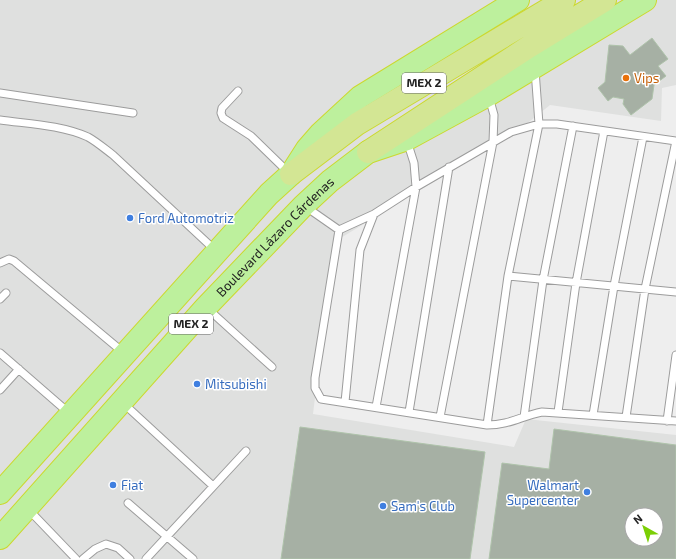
<svg xmlns="http://www.w3.org/2000/svg" width="676" height="559" font-family="'Exo 2',sans-serif">
  <rect width="100%" height="100%" fill="#e9f2ea"/>
  <path fill="#dfe0df" fill-rule="evenodd" d="M0 0H676V559H0ZM632 515H656V539H632Z"/>
  <path fill="#eee" d="M676 85V435L526 419 514 447 313 414 334 242 519 130 550 105 661 121 662 88Z"/>
  <path fill="#a6b0a4" stroke="#afc3ab" fill-rule="evenodd" d="M652 38 668 59 658 66 666 76 654 85 652 99 631 115 623 104 624 99 613 97 608 101 598 88 605 82 609 45 623 46 630 55Z
    M300 427 485 452 470 559H281Z
    M554 429 676 445V559H489L502 463 549 469ZM632 515H656V539H632Z"/>
  <g fill="none" stroke-linecap="round" stroke-linejoin="round">
    <g stroke="#9c9c9c" stroke-width="9">
      <path id="service" d="M238 91 222 108 221 113 223 118 251 136 289 173
        M0 93 133 113
        M0 120C29 124 61 125 88 137 97 142 105 149 113 155L216 251
        M306 207 339 230
        M374 214 416 187 511 132 539 124H557L676 141
        M339 230 315 378V388L321 399 487 425 508 276 539 124 535 70
        M339 230 374 214 360 250 345 402
        M0 263 9 259 14 261 124 353
        M508 276 676 292
        M0 299 6 293
        M208 309 272 367
        M0 353 69 413
        M0 390 19 369
        M123 403 213 486
        M376 407 416 187 414 163 407 141
        M409 412 449 167
        M558 412 576 283 604 131
        M593 415 614 286 643 137
        M440 417 493 142 494 115 489 97
        M524 417 543 280 573 126
        M626 417 645 289 676 141
        M667 421 676 355
        M487 425C510 425 521 416 542 412L676 421
        M128 503 193 559
        M28 509 76 559
        M83 559 95 549 106 544 118 548 130 559
        M146 559 246 451"/>
    </g>
    <g stroke="#ccd82e" stroke-width="24">
      <g id="trunk">
        <path d="M0 493 269 194 291 174 307 149 321 133 360 97 518 0"/>
        <path id="s1" d="M0 538 206 307 303 206 330 181 368 152 407 139 488 95 645 0"/>
      </g>
    </g>
    <g stroke="#ccd82e" stroke-width="24">
      <path id="motorway" d="M368 152 530 46 605 0
        M291 174 357 124 564 0"/>
    </g>
    <use href="#service" stroke="#fff" stroke-width="7"/>
    <use href="#trunk" stroke="#bdf09d" stroke-width="22"/>
    <use href="#motorway" stroke="#d3e694" stroke-width="22"/>
  </g>
  <circle fill="#e8710a" stroke="#fff" stroke-width="1.5" cx="626" cy="78" r="4"/>
  <g fill="#3f7fe0" stroke="#fff" stroke-width="1.5">
    <circle cx="130" cy="218" r="4"/>
    <circle cx="197" cy="384" r="4"/>
    <circle cx="113" cy="485" r="4"/>
    <circle cx="587" cy="492" r="4"/>
    <circle cx="383" cy="506" r="4"/>
  </g>
  <g text-anchor="middle" stroke-width="3" stroke-linejoin="round" paint-order="stroke">
    <g fill="#fff" stroke="#646464" stroke-width="1">
      <rect x="402" y="73" width="44" height="20" rx="3"/>
      <rect x="169" y="314" width="44" height="20" rx="3"/>
    </g>
    <g font-size="12" font-weight="bold" fill="#222">
      <text x="424" y="87">MEX 2</text>
      <text x="191" y="328">MEX 2</text>
    </g>
    <g font-size="13" fill="#c56008" stroke="#fff" text-anchor="start">
      <text x="634" y="83">Vips</text>
    </g>
    <g font-size="13" fill="#366cbe" stroke="#fff" text-anchor="start">
      <text x="138" y="223">Ford Automotriz</text>
      <text x="205" y="389">Mitsubishi</text>
      <text x="121" y="490">Fiat</text>
      <text x="579" y="490" text-anchor="end">Walmart<tspan x="579" dy="15">Supercenter</tspan></text>
      <text x="391" y="511">Sam's Club</text>
    </g>
    <g font-size="13" fill="#222" stroke="#fff">
      <text dy="5" stroke="none"><textPath href="#s1" startOffset="408">Boulevard Lázaro Cárdenas</textPath></text>
    </g>
  </g>
  <g transform="translate(644 527) rotate(321)"><circle r="19" fill="#ffffff" stroke="#a7a7a7"/>
  <path d="M0-3L7 15L0 10L-7 15Z" fill="#7bcf05"/>
  <text y="-6" font-size="11" font-weight="bold" text-anchor="middle" fill="#222222">N</text>
  </g>
</svg>
